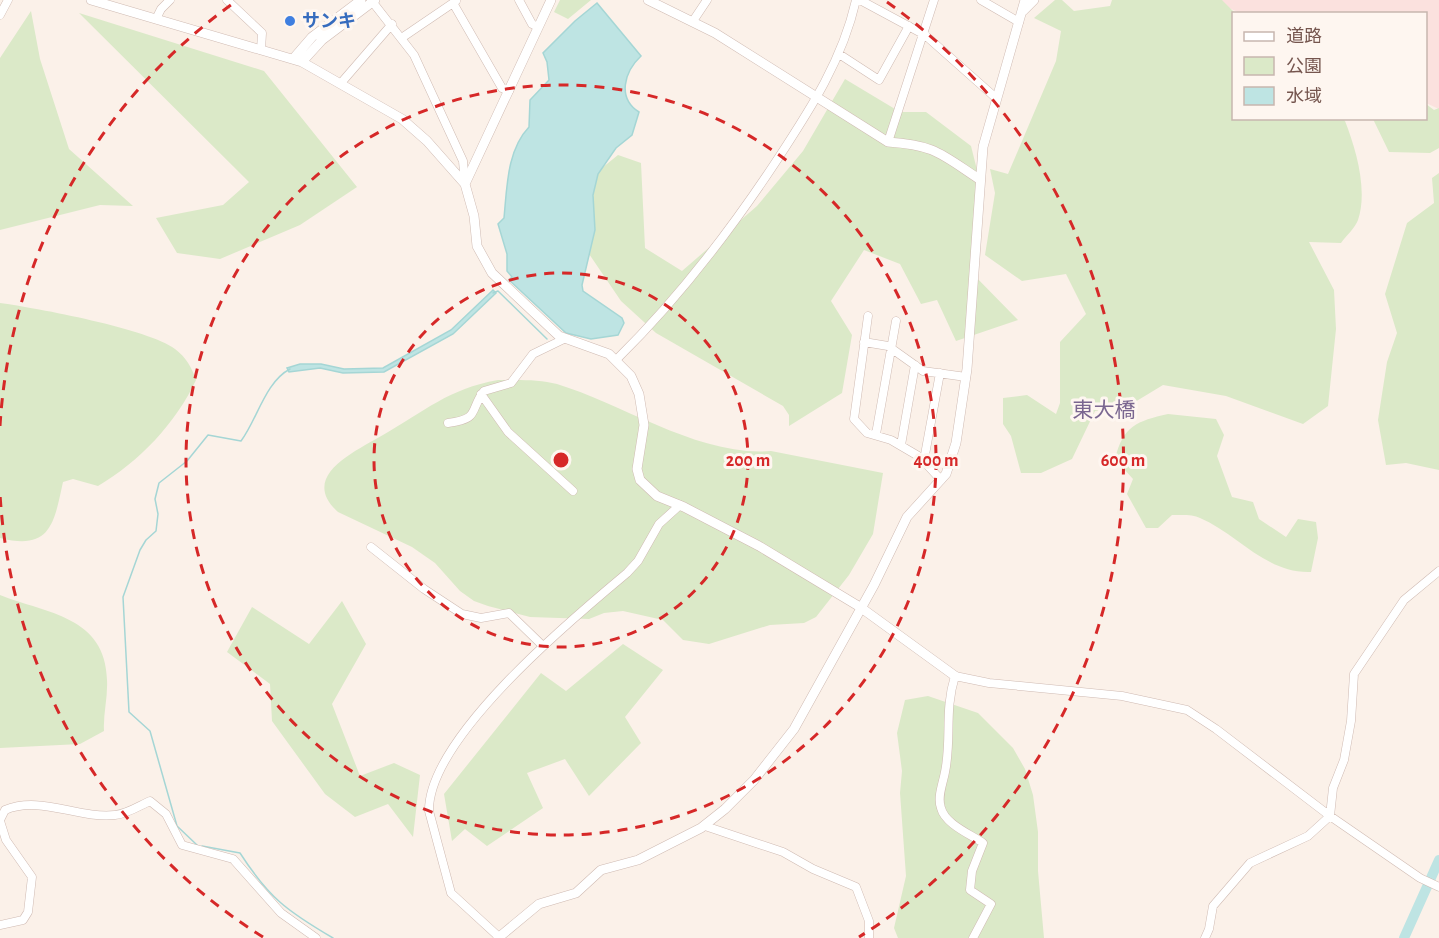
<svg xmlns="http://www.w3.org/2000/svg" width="1439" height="938" font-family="'Alegreya Sans','Noto Sans JP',sans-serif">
  <rect width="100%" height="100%" fill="#fbf1e9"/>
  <path fill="#fbe1de" d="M1218 0H1439V109L1426 103V14L1240 13 1220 4Z"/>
  <path fill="#dbe9c8" d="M560 0H591L568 19 554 12Z
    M1055 0H1062L1074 11 1110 6 1112 0H1222L1235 13 1234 118H1342L1345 121C1356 149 1368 190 1358 220 1355 228 1346 236 1341 243L1309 242 1334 290 1336 329 1328 406 1303 424 1226 396 1163 385 1130 405 1095 411 1072 459 1041 473H1021L1011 436 1003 424V398L1027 395 1056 414 1060 403V342L1086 314 1066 274 1022 281 985 255 995 193 990 169 1008 174 1056 61 1061 31 1034 18Z
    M31 11 40 59 69 149 133 206 100 205 0 230V58Z
    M79 13 264 71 357 187 300 225 220 259 177 253 156 218 223 205 249 182Z
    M845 79 900 112H926L971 146 982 190 971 272 1018 320 956 341 937 300 921 304 900 264 864 250 831 301 852 335 842 393 789 426V415L783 406 656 333 621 301 585 248 597 172 618 155 641 163 645 248 682 271 757 206 803 151Z
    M1426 104 1434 110 1439 108V148L1430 153 1389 152 1373 119 1426 118Z
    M1439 173V470L1406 463 1386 465 1378 420 1387 362 1397 333 1385 294 1407 223 1434 203 1432 178Z
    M0 303C37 308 149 329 175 349 186 357 192 368 196 380 176 423 139 462 98 486L73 479 63 482C54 523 51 551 0 538Z
    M498 380C517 380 539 379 557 384 623 404 700 457 771 451L883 473 873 534 849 575 816 617 804 623 770 625 709 644 683 640 663 620 623 611 604 613 589 619 530 617 488 606 474 601 460 591 435 563 412 547 338 512C298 476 356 451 383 435 425 411 448 389 498 380Z
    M1168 414 1216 419 1224 435 1217 456 1232 497 1253 502 1259 519 1286 537 1298 519 1316 522 1318 538 1311 572C1266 574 1238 534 1200 518 1193 514 1181 515 1172 515L1158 528H1146L1127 494 1133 479 1115 459C1123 426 1137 421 1168 414Z
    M0 595C48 614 105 616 107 680 108 697 103 714 104 731L80 744 0 748Z
    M342 601 366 644 332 704 360 776 394 763 420 775 413 837 388 804 355 817 325 794 272 721 270 684 227 652 252 607 309 644Z
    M623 644 663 670 625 717 641 743 589 796 565 759 527 773 543 808 487 846 465 829 452 841 444 794 541 673 566 691Z
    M928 696 978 713 1013 748 1025 769 1033 795 1038 832V871L1044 938H898L894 928 906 876 900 793 902 771 897 733 905 700Z"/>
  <path fill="#bee4e3" stroke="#a5d6d5" stroke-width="1.5" d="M597 3 641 56C624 72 617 98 639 112L632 135 616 148 598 174 593 195 595 230 582 285 583 291 622 318 624 323 618 335 591 339 566 333 509 280 512 277 507 271V254L498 224 504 218C507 187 507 150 529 127L530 100 549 80 547 62 543 53 575 21Z
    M493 290 496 293 453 334 384 372 343 373 320 368 289 372 287 368 300 364H321L344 369 383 368 451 330Z"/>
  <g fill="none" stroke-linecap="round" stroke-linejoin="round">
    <path stroke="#a5d6d5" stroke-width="1.5" d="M493 293 498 291 547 339
      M197 845 177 826 150 731 129 712 123 597 140 550 146 540 156 531 158 514 155 499 159 483 187 461 208 435 241 441C257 420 265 382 290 369
      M202 846 240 853C269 898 287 911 333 938"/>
    <path stroke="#bee4e3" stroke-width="10" d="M1404 938 1439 860"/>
    <g stroke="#cfbab2" stroke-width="9">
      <path id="minor" d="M227 0 262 33 261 50
        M371 0 414 55 463 161 465 184
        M519 0 532 24 538 27
        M860 0 925 35 996 98
        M981 0 1019 22
        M453 3 502 88 509 91
        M0 15 8 0
        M156 19 161 9 170 0
        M693 21 707 0
        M403 37 456 1
        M839 54 879 80 909 26
        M341 83 392 24
        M888 142 934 0
        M868 316 854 419 867 433 891 440 920 457 941 480
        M864 342 888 346 923 371 966 377
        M617 359C677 300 728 234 775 163 809 111 842 62 856 0
        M481 394 508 432 573 491
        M448 423C481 419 469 410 484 391L511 383 533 354 564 339
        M876 434 896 321
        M901 445 915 365
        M924 460 940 373
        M371 547 424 589 462 614 481 618 509 613 542 645
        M0 820 5 810C40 795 78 819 115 815 127 814 139 806 150 801L166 814 182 845 233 859 281 913 316 938
        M0 821 6 840 32 877 28 912 23 920 0 925
        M705 826 783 852 813 869 856 887 869 921V938
        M499 937 451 893 429 811C428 738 573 618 627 573L638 561 659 524 680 505
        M973 938 991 904 970 890 972 871 983 843C970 834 945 824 941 808 937 797 943 783 945 772 952 738 944 711 955 676L989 683 1122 696 1187 710 1216 729 1330 816 1420 878 1439 887
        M1205 938 1209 929 1213 906 1250 863 1308 836 1330 816 1333 788 1344 760 1351 721 1354 674 1404 600 1439 571"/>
    </g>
    <g stroke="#cfbab2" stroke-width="10">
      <path id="tertiary" d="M91 0 302 62 402 119 427 141 465 184 474 216 477 246 492 273 559 336 609 354 631 376 639 394 644 425 637 469 640 480 657 496 684 507 759 546 860 607 955 676
        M648 0 715 33 888 142C935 145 941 154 979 179
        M1023 11 1034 0
        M293 59 312 37 361 0
        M302 62 322 40 375 0
        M465 184 551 0
        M498 938 539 904 576 893 601 870 638 860 701 828 725 809 754 780 794 729 874 585 907 517 946 474 956 443 967 369 983 147 1025 0"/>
    </g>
    <use href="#minor" stroke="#fff" stroke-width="8"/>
    <use href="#tertiary" stroke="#fff" stroke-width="9"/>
  </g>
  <g fill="none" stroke="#d62828" stroke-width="3" stroke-dasharray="10 8">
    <circle cx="561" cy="460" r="187"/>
    <circle cx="561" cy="460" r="375"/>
    <path d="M263 937A562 562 0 0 1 0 494M0 426A562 562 0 0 1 235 2M887 2A562 562 0 0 1 859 937"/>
  </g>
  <circle fill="#3f7fe0" stroke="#fef6f0" stroke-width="2" cx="290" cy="21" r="6"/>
  <g text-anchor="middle" stroke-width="6" stroke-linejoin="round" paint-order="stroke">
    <g font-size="18" font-weight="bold" fill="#366cbe" stroke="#fef6f0" text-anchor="start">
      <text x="302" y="27">サンキ</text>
    </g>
    <g font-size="21" fill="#7a6690" stroke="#fef6f0">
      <text x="1104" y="417">東大橋</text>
    </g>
  </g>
  <circle cx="561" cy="460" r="9" fill="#d62828" stroke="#fef6f0" stroke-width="3"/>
  <g font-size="18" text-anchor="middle" font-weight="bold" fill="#d62828" stroke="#fef6f0" stroke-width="6" stroke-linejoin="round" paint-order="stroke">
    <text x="748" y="466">200 m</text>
    <text x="936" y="466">400 m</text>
    <text x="1123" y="466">600 m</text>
  </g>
  <rect x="1232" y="12" width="195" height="108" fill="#fef6f0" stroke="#c7b6af" stroke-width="1.5"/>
  <rect x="1244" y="32" width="30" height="9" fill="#ffffff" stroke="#c7b6af" stroke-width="1.5"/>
  <text x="1286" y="42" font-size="18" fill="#75554e">道路</text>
  <rect x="1244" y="57" width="30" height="18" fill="#dbe9c8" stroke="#c7b6af" stroke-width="1.5"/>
  <text x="1286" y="72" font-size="18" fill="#75554e">公園</text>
  <rect x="1244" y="87" width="30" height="18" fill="#bee4e3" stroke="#c7b6af" stroke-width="1.5"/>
  <text x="1286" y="102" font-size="18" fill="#75554e">水域</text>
</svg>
